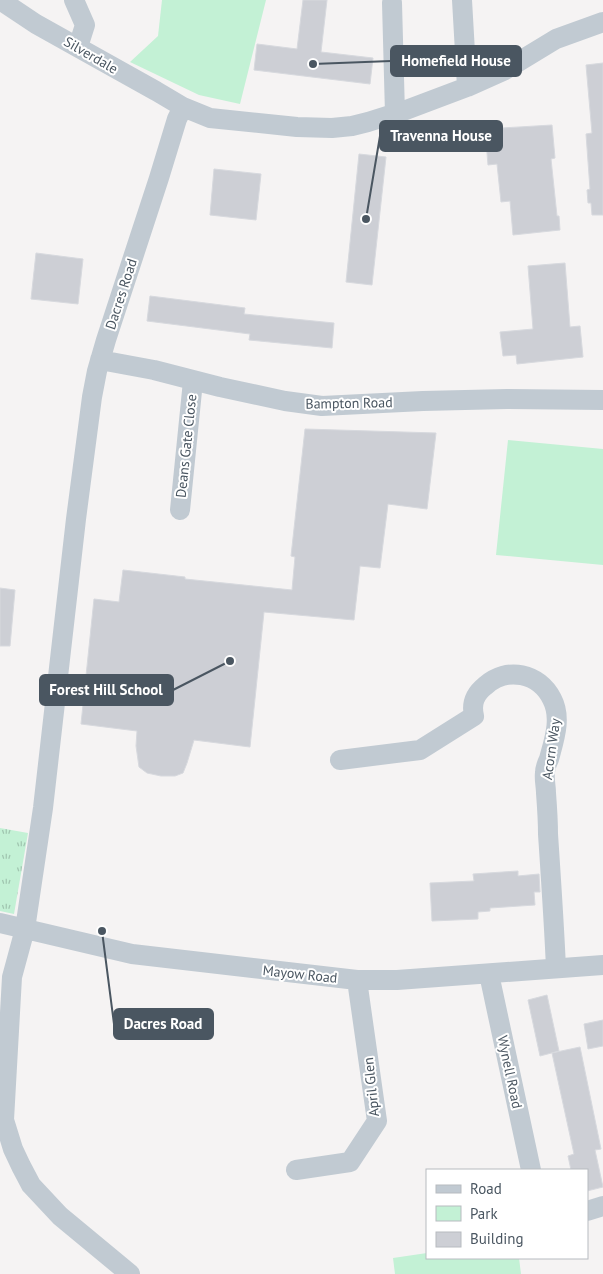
<svg xmlns="http://www.w3.org/2000/svg" width="603" height="1274" font-family="'PT Sans',sans-serif">
  <defs>
    <pattern id="grass-tufts" width="24" height="20" patternUnits="userSpaceOnUse" patternTransform="scale(1.25)"><rect width="24" height="20" fill="#c3f1d5"/><path d="M3 7l-1-3M5 7V3M7 7l1-3M15 17l-1-3M17 17v-4M19 17l1-3" fill="none" stroke="#a0c6b0"/></pattern>
  </defs>
  <rect width="100%" height="100%" fill="#f5f3f3"/>
  <path fill="url(#grass-tufts)" d="M0 828 28 833 14 914 0 911Z"/>
  <path fill="#c3f1d5" d="M162 0H266L240 104 199 95 130 62 158 36Z
    M508 440 603 449V565L496 555Z
    M427 1253V1258H519L521 1274H395L393 1258Z"/>
  <path fill="#cdcfd5" stroke="#d7d9de" d="M303 0H327L321 52 373 58 370 84 254 70 257 44 297 49Z
    M603 63V215H592L591 203H588L587 190 590 189 586 134 592 133 586 65Z
    M552 125 555 158 551 159 557 216H559L560 230 513 235 510 201 501 202 497 164 488 165 485 129Z
    M359 154 386 157 372 285 346 282Z
    M214 169 261 174 256 220 210 215Z
    M36 253 83 259 78 304 31 299Z
    M565 263 570 327 580 326 583 357 517 364 516 355 503 356 500 332 533 329 528 266Z
    M150 296 245 308 244 314 334 323 332 348 249 340 250 334 147 321Z
    M305 429 436 433 427 509 388 504 380 568 360 566 354 620 264 612 250 747 194 740 187 763 183 773 175 776H161L147 773 139 767 136 746 137 731 81 724 94 599 119 602 123 570 185 577V579L292 590 295 557 291 556Z
    M0 588 15 590 10 646H0Z
    M518 871V876L539 874 540 892H534L535 905 490 908V911L478 912V919L432 921 430 883 474 881 473 874Z
    M547 995 559 1051 540 1056 528 1000Z
    M603 1020V1046L588 1049 584 1024Z
    M580 1047 601 1149 595 1150 603 1187 587 1191V1170H571L568 1156 574 1154 552 1053Z"/>
  <g fill="none" stroke-linecap="round" stroke-linejoin="round">
    <path stroke="#c1cad2" stroke-width="20" d="M0 0 36 24 156 91 183 107 210 118 297 127 332 128 352 126 368 122 406 110 467 87 505 70 556 39 603 22
      M74 0 85 25 78 47
      M462 0 467 87
      M392 3 395 114
      M100 360 154 370 220 387 285 401 322 406 423 401 507 399 603 400
      M180 510 193 381
      M340 760 420 750 474 716C471 703 475 694 485 686 507 666 539 673 552 699 562 718 554 740 549 759 547 763 545 769 545 773 544 779 546 786 546 793 547 806 548 820 548 834 551 879 554 923 556 968
      M0 923 132 954 357 980H397L603 965
      M489 974 531 1170
      M296 1170 350 1162 377 1121 357 980
      M587 1211 603 1206
      M130 1274 60 1216 31 1185 21 1166 13 1149 4 1120 12 977 25 929 43 808 76 519 92 397 97 371 106 340 159 178 177 119 183 107"/>
  </g>
  <g text-anchor="middle" stroke-width="4" stroke-linejoin="round" paint-order="stroke">
    <g font-size="14" fill="#4a5661" stroke="#fff">
      <text transform="translate(91 55) rotate(30)" y="5">Silverdale</text>
      <text transform="translate(121 294) rotate(-72)" y="5">Dacres Road</text>
      <text transform="translate(349 403) rotate(-1)" y="5">Bampton Road</text>
      <text transform="translate(186 446) rotate(-84)" y="5">Deans Gate Close</text>
      <text transform="translate(551 749) rotate(-82)" y="5">Acorn Way</text>
      <text transform="translate(300 974) rotate(6)" y="5">Mayow Road</text>
      <text transform="translate(510 1072) rotate(78)" y="5">Wynell Road</text>
      <text transform="translate(371 1087) rotate(-96)" y="5">April Glen</text>
    </g>
  </g>
  <path fill="none" stroke="#4a5661" stroke-width="2" d="M313 64L391 61M366 219L380 136M230 661L173 690M102 931L114 1024"/>
  <g fill="#4a5661" stroke="#fff" stroke-width="2">
    <circle cx="313" cy="64" r="5"/>
    <circle cx="366" cy="219" r="5"/>
    <circle cx="230" cy="661" r="5"/>
    <circle cx="102" cy="931" r="5"/>
  </g>
  <g fill="#4a5661" stroke="#4a5661" stroke-width="2">
    <rect x="391" y="46" width="130" height="30" rx="5"/>
    <rect x="380" y="121" width="122" height="30" rx="5"/>
    <rect x="40" y="675" width="133" height="30" rx="5"/>
    <rect x="114" y="1009" width="99" height="30" rx="5"/>
  </g>
  <g font-size="15" text-anchor="middle" font-weight="bold" fill="#fff">
    <text x="456" y="66">Homefield House</text>
    <text x="441" y="141">Travenna House</text>
    <text x="106" y="695">Forest Hill School</text>
    <text x="163" y="1029">Dacres Road</text>
  </g>
  <rect x="426" y="1169" width="162" height="90" fill="#ffffff" stroke="#b7bbc0"/>
  <rect x="436" y="1185" width="25" height="8" fill="#c1cad2" stroke="#b7bbc0"/>
  <text x="470" y="1194" font-size="15" fill="#4a5661">Road</text>
  <rect x="436" y="1206" width="25" height="15" fill="#c3f1d5" stroke="#b7bbc0"/>
  <text x="470" y="1219" font-size="15" fill="#4a5661">Park</text>
  <rect x="436" y="1232" width="25" height="15" fill="#cdcfd5" stroke="#b7bbc0"/>
  <text x="470" y="1244" font-size="15" fill="#4a5661">Building</text>
</svg>
